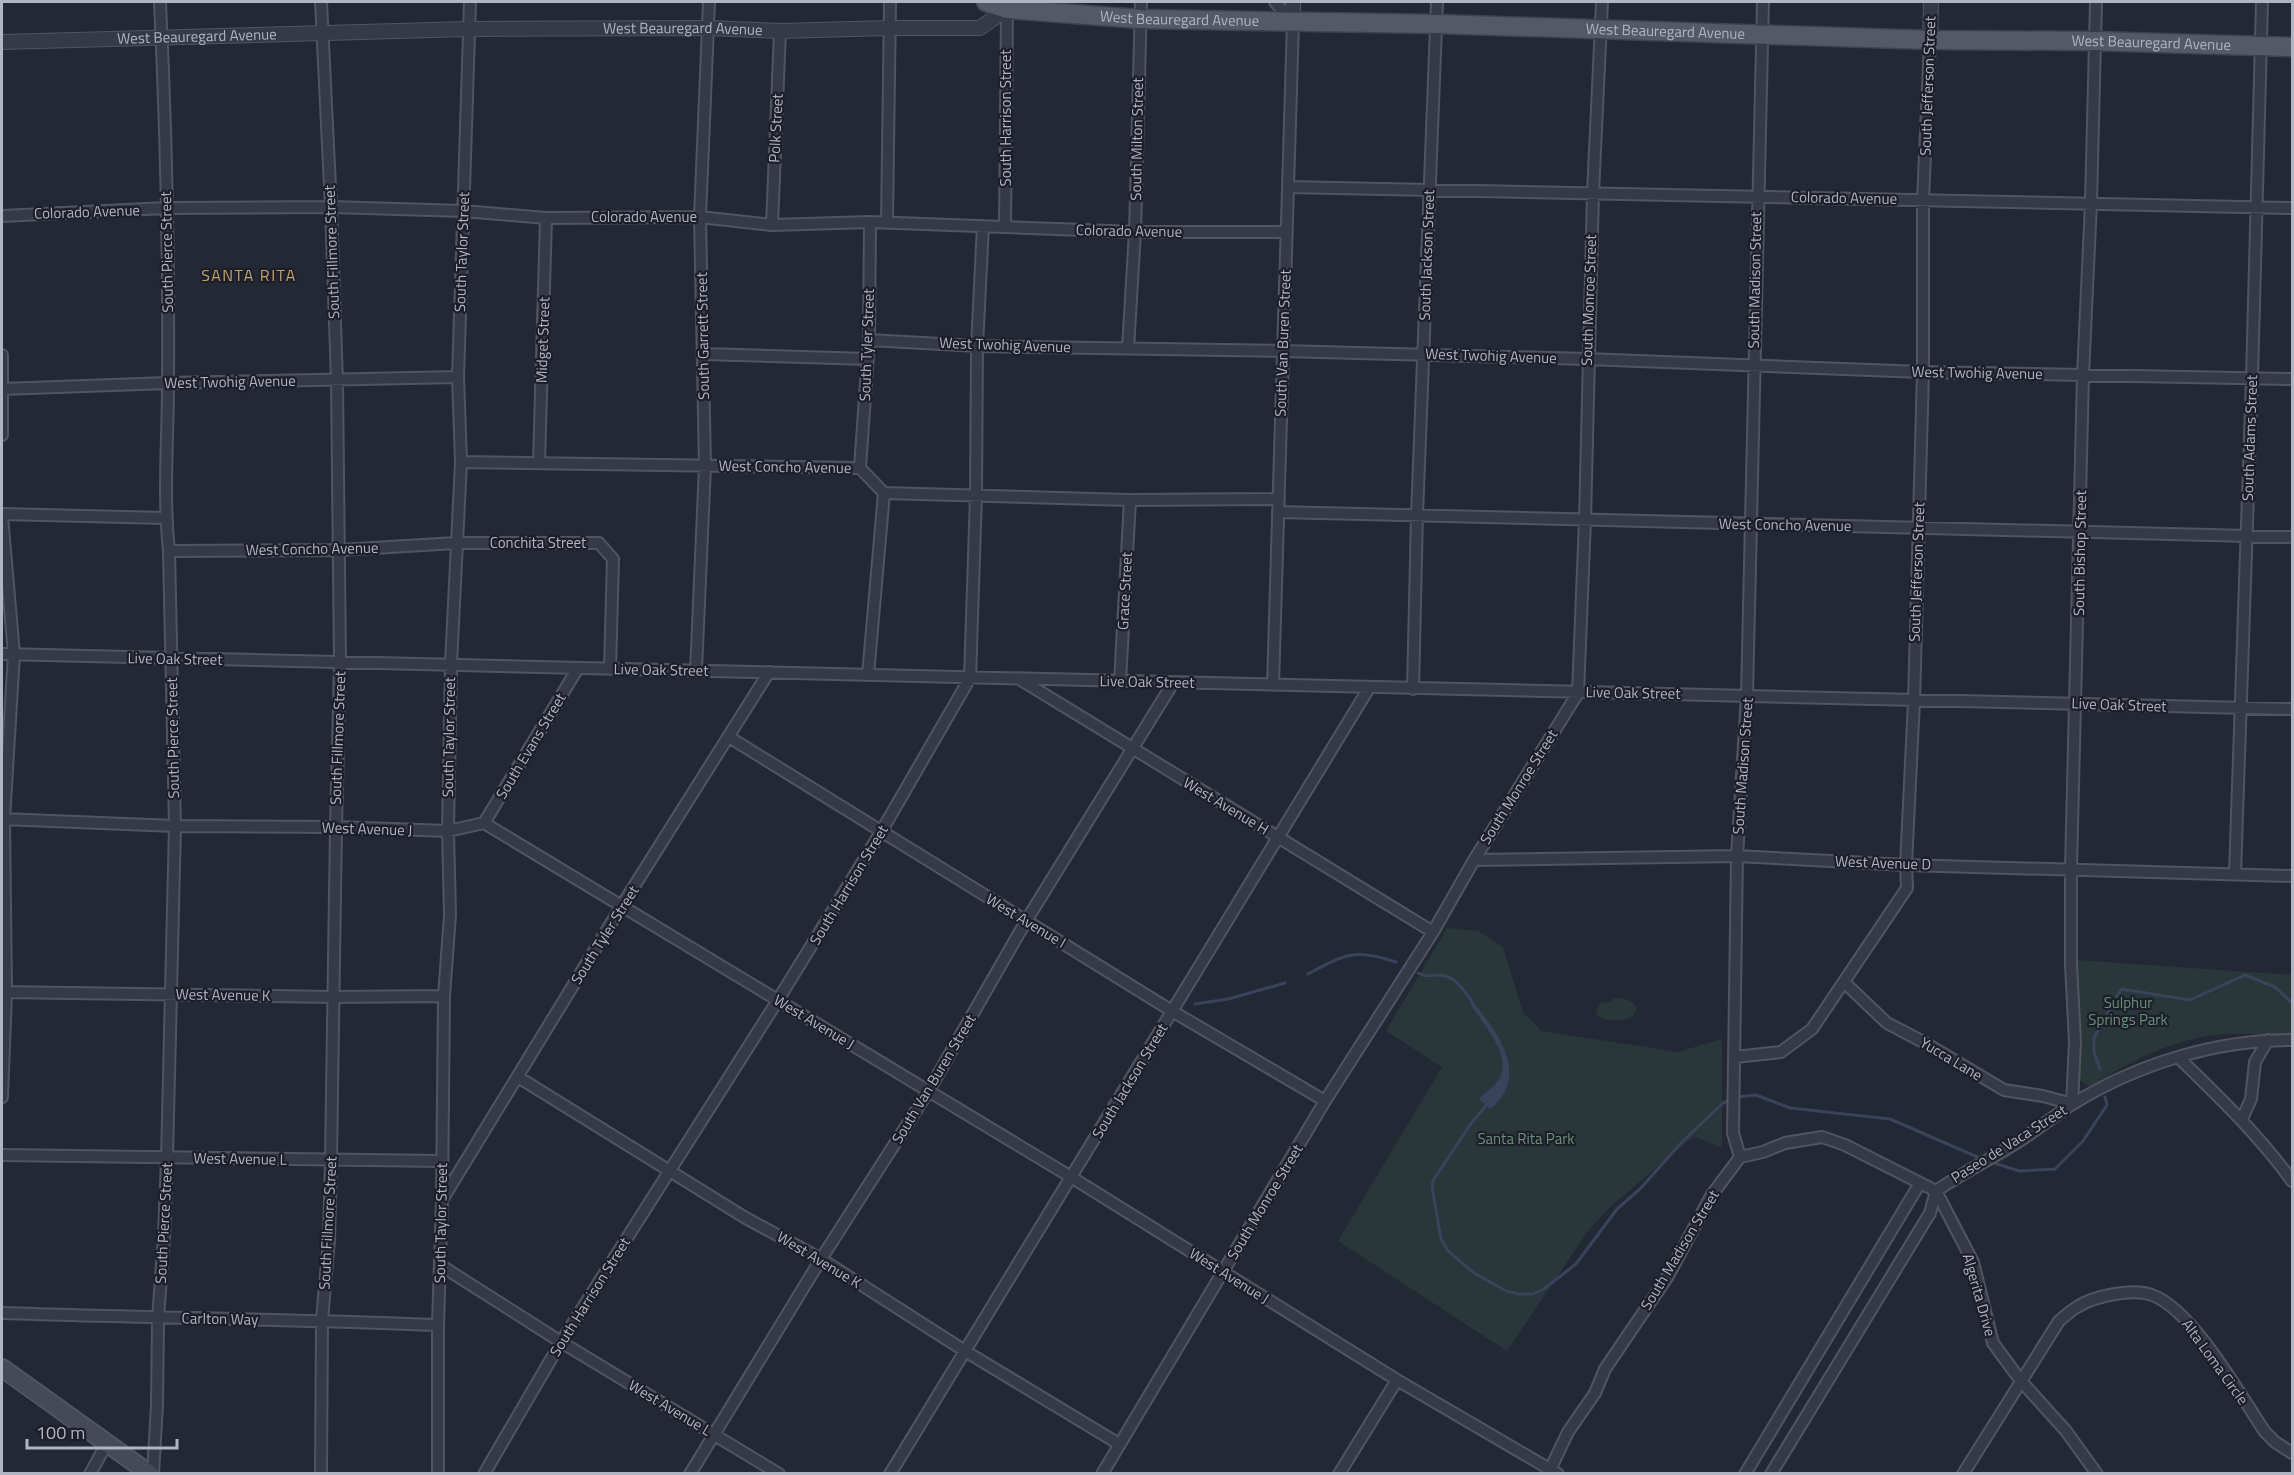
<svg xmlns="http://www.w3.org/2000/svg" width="2294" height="1475" font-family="'Titillium Web',sans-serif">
  <rect width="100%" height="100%" fill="#232835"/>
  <path fill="#29373a" d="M1447 928 1478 931 1503 947 1523 1012 1541 1031 1678 1052 1722 1039V1148L1694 1136 1609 1208 1588 1231 1507 1351 1338 1241 1442 1067 1386 1031Z
    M2077 960 2292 975V1035C2271 1035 2249 1033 2227 1034 2178 1036 2133 1060 2092 1085H2086L2077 1078 2081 1032Z
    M1614 998C1623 998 1633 999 1637 1008L1632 1017C1619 1022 1608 1022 1596 1015L1599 1003 1609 1002Z"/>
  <path fill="#3a435c" d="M1473 1002C1498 1033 1531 1076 1490 1109L1479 1099C1486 1091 1497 1086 1501 1075 1510 1053 1482 1022 1471 1005Z"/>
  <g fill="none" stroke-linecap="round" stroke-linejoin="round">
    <path stroke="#3a435c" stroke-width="3" d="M1418 973C1426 977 1428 976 1437 975 1456 974 1465 992 1474 1005
      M1308 974C1346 954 1354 948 1396 962
      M1195 1004 1228 999 1285 983
      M2100 1069 2094 1052V1038L2121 989 2190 1000 2245 975 2275 987 2292 1003
      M1736 1097 1756 1095 1790 1108 1890 1119 1982 1159
      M1488 1103 1470 1125 1436 1176 1432 1183 1433 1193 1441 1239 1448 1251 1474 1273 1506 1291 1519 1294H1533L1544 1289 1576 1264 1617 1209 1640 1189 1683 1141 1723 1103 1730 1100
      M1991 1162 2019 1171 2055 1169 2083 1141 2107 1105 2105 1097"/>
    <g stroke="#515560" stroke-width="14">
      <path id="minor" d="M1288 187 2292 208
        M2 216 166 208 331 207 464 211 546 218 700 217 772 225 870 222 1135 232H1287
        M887 223 890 2
        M772 225 780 31
        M1005 227 1007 9
        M869 340 977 346 1283 351 1587 359 1923 372 2292 379
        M1128 348 1135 232 1141 2
        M703 354 868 359
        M2 355V435
        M2 389 168 383 458 377
        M461 462 860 468 884 493 1130 500 1279 499
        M539 463 546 218
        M860 468 869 340 870 222
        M1278 512 2292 537
        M2 514 165 518
        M2 516 14 654 4 819 6 993 2 1097
        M169 551 340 550 456 543H599L613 559 610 669
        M2 654 2292 709
        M696 671 705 466 700 217 709 2
        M868 675 884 493
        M1021 680 1433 932
        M1120 682 1130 500
        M1273 685 1293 22 1275 2
        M1413 689 1417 515 1437 2
        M729 737 1172 1011 1325 1101
        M2 819 175 826 336 827 448 831 484 823 1071 1177 1397 1380 1558 1474
        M484 823 578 668
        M1474 860 1737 856 1906 865 2292 876
        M2235 874 2252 378 2262 2
        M1845 983 1887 1023 1927 1044 2004 1090 2043 1096 2072 1104 2075 1042 2071 965V868L2083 375 2091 203 2096 2
        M2 992 333 997 444 996
        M1735 1057 1781 1052 1812 1029 1907 888 1906 865 1914 701 1923 372V200L1930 40
        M2178 1057C2219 1097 2259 1135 2292 1181
        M518 1077 744 1217 821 1259 965 1351 1119 1444
        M2242 1119 2251 1099 2255 1062 2268 1040
        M2 1155 442 1161
        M1740 1157 1763 1152 1785 1143 1822 1137 1845 1145 1936 1191 1973 1262 1993 1343 2021 1381 2066 1431 2097 1474
        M442 1200 621 907 769 672
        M440 1265 561 1342 779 1474
        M2 1313C147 1318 292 1319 438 1325
        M90 1474 107 1443
        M153 1474 157 1405 158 1319 164 1236 167 1158 175 826 169 551C163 495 168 439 168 383 169 256 166 128 160 2
        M321 1474 322 1320 329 1240 331 1160 336 827 340 663 337 381 331 207 321 2
        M438 1474V1325L442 1200 444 996 450 915 448 831 451 664 461 462 458 377 470 2
        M484 1474 561 1342 778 1000 881 832 970 678 976 496 977 346 983 226
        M690 1474 821 1259 928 1092 1026 921 1173 683
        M890 1474 1369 688
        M1102 1474 1325 1101 1433 932 1474 860 1578 693 1585 520 1593 193 1602 2
        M1339 1474 1397 1380
        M1548 1474 1568 1432 1595 1393 1605 1369 1668 1276 1711 1196 1740 1157 1733 1133 1737 856 1747 695 1763 2
        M1745 1474 1920 1183
        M1771 1474 1930 1213 1936 1191C1962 1173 1991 1159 2018 1142 2036 1130 2053 1117 2071 1105 2137 1064 2215 1040 2292 1040
        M1963 1474 2059 1321C2064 1317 2070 1311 2077 1307 2094 1296 2132 1288 2152 1295 2193 1310 2240 1395 2265 1432L2275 1442 2292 1453"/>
    </g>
    <g stroke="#515560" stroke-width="16">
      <g id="tertiary">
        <path d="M1293 22V2"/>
        <path d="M1930 40 1931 2"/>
        <path id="s1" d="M2 42 468 29 708 28 780 31 890 28H980L1007 9"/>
      </g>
    </g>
    <g stroke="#515560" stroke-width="20">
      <path id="secondary" d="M2 1368 150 1474"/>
    </g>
    <g stroke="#3f434f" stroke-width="21">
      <g id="primary">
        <path id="s2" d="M986 2 1007 9 1140 19 1437 24 1930 40 2095 41 2292 47"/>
      </g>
    </g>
    <use href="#minor" stroke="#363a46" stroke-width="10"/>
    <use href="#tertiary" stroke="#363a46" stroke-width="14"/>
    <use href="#secondary" stroke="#454958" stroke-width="16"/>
    <use href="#primary" stroke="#545965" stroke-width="18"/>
  </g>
  <g text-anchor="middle" stroke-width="4.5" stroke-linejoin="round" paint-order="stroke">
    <g font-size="15" fill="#b1b5c2" stroke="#1c1f2a">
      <text dy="5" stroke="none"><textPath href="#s2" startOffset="195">West Beauregard Avenue</textPath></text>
      <text dy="5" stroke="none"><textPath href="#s1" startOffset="681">West Beauregard Avenue</textPath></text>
      <text dy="5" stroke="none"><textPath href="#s2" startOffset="681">West Beauregard Avenue</textPath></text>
      <text dy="5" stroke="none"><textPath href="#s1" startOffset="195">West Beauregard Avenue</textPath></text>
      <text dy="5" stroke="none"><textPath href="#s2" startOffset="1167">West Beauregard Avenue</textPath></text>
      <text transform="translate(1928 86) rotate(-88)" y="5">South Jefferson Street</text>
      <text transform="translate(1006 118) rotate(-90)" y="5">South Harrison Street</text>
      <text transform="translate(776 128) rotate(-87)" y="5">Polk Street</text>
      <text transform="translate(1137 139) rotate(-89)" y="5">South Milton Street</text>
      <text transform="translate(1844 198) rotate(1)" y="5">Colorado Avenue</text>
      <text transform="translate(87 212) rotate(-2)" y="5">Colorado Avenue</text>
      <text x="644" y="222">Colorado Avenue</text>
      <text transform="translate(1129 231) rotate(1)" y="5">Colorado Avenue</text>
      <text transform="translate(167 252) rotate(-91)" y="5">South Pierce Street</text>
      <text transform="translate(332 252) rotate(-92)" y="5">South Fillmore Street</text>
      <text transform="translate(462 252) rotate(-88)" y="5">South Taylor Street</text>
      <text transform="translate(1427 255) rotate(-88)" y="5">South Jackson Street</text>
      <text transform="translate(1755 280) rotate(-89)" y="5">South Madison Street</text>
      <text transform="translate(1589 300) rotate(-88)" y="5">South Monroe Street</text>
      <text transform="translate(703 336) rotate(-91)" y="5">South Garrett Street</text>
      <text transform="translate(543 340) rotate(-88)" y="5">Midget Street</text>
      <text transform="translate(1283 343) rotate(-88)" y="5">South Van Buren Street</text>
      <text transform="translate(867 345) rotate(-88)" y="5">South Tyler Street</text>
      <text transform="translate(1005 345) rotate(2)" y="5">West Twohig Avenue</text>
      <text transform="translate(1491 356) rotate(2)" y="5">West Twohig Avenue</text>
      <text transform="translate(1977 373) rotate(1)" y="5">West Twohig Avenue</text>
      <text transform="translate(230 382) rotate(-1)" y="5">West Twohig Avenue</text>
      <text transform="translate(2250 438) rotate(-88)" y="5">South Adams Street</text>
      <text transform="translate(785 467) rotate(1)" y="5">West Concho Avenue</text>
      <text transform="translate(1785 525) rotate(1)" y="5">West Concho Avenue</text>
      <text x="538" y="548">Conchita Street</text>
      <text transform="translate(312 549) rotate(-1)" y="5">West Concho Avenue</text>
      <text transform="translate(2080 553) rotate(-89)" y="5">South Bishop Street</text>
      <text transform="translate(1917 572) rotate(-88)" y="5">South Jefferson Street</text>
      <text transform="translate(1125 591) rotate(-87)" y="5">Grace Street</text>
      <text transform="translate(175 659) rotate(1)" y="5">Live Oak Street</text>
      <text transform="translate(661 670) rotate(1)" y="5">Live Oak Street</text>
      <text transform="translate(1147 682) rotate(1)" y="5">Live Oak Street</text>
      <text transform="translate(1633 693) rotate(1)" y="5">Live Oak Street</text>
      <text transform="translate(2119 705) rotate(2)" y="5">Live Oak Street</text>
      <text transform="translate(449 737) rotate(-89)" y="5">South Taylor Street</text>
      <text transform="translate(173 738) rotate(-91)" y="5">South Pierce Street</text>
      <text transform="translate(338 738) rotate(-88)" y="5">South Fillmore Street</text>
      <text transform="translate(531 746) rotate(-59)" y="5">South Evans Street</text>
      <text transform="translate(1743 766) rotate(-86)" y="5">South Madison Street</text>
      <text transform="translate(1519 787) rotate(-58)" y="5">South Monroe Street</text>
      <text transform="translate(1226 806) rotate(31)" y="5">West Avenue H</text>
      <text transform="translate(367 829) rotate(2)" y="5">West Avenue J</text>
      <text transform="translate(1883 863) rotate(2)" y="5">West Avenue D</text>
      <text transform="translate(849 885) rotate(-59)" y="5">South Harrison Street</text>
      <text transform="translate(1026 921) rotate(31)" y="5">West Avenue I</text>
      <text transform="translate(605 935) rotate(-58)" y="5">South Tyler Street</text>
      <text transform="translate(223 995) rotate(1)" y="5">West Avenue K</text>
      <text transform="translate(814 1022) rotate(31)" y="5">West Avenue J</text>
      <text transform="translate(1951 1059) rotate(31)" y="5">Yucca Lane</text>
      <text transform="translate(934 1079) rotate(-59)" y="5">South Van Buren Street</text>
      <text transform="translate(1130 1081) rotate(-59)" y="5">South Jackson Street</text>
      <text transform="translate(2009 1144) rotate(-32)" y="5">Paseo de Vaca Street</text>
      <text transform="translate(240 1159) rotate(1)" y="5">West Avenue L</text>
      <text transform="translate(1265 1202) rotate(-59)" y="5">South Monroe Street</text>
      <text transform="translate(164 1223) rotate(-87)" y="5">South Pierce Street</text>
      <text transform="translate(328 1223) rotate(-87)" y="5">South Fillmore Street</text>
      <text transform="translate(441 1223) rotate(-89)" y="5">South Taylor Street</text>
      <text transform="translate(1680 1250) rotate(-59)" y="5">South Madison Street</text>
      <text transform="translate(819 1260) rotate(31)" y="5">West Avenue K</text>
      <text transform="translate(1229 1276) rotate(32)" y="5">West Avenue J</text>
      <text transform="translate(1979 1295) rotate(74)" y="5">Algerita Drive</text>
      <text transform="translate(590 1297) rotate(-58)" y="5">South Harrison Street</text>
      <text transform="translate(220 1319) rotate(1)" y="5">Carlton Way</text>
      <text transform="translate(2215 1362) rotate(54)" y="5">Alta Loma Circle</text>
      <text transform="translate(670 1408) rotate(31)" y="5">West Avenue L</text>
    </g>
    <g font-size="15" fill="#6b8f79" stroke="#1c1f2a">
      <text x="2128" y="1008">Sulphur<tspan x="2128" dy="17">Springs Park</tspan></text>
      <text x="1526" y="1144">Santa Rita Park</text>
    </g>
    <g font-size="16" letter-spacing="1.5" fill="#c5a069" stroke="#1c1f2a">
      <text x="249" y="281">SANTA RITA</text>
    </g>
  </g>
  <rect width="2294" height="1475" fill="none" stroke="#b1b5c2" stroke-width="6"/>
  <path d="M27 1439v9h150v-9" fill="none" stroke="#b1b5c2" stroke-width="3"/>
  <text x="36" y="1439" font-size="18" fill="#b1b5c2" stroke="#1c1f2a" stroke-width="4.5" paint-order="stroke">100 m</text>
</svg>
